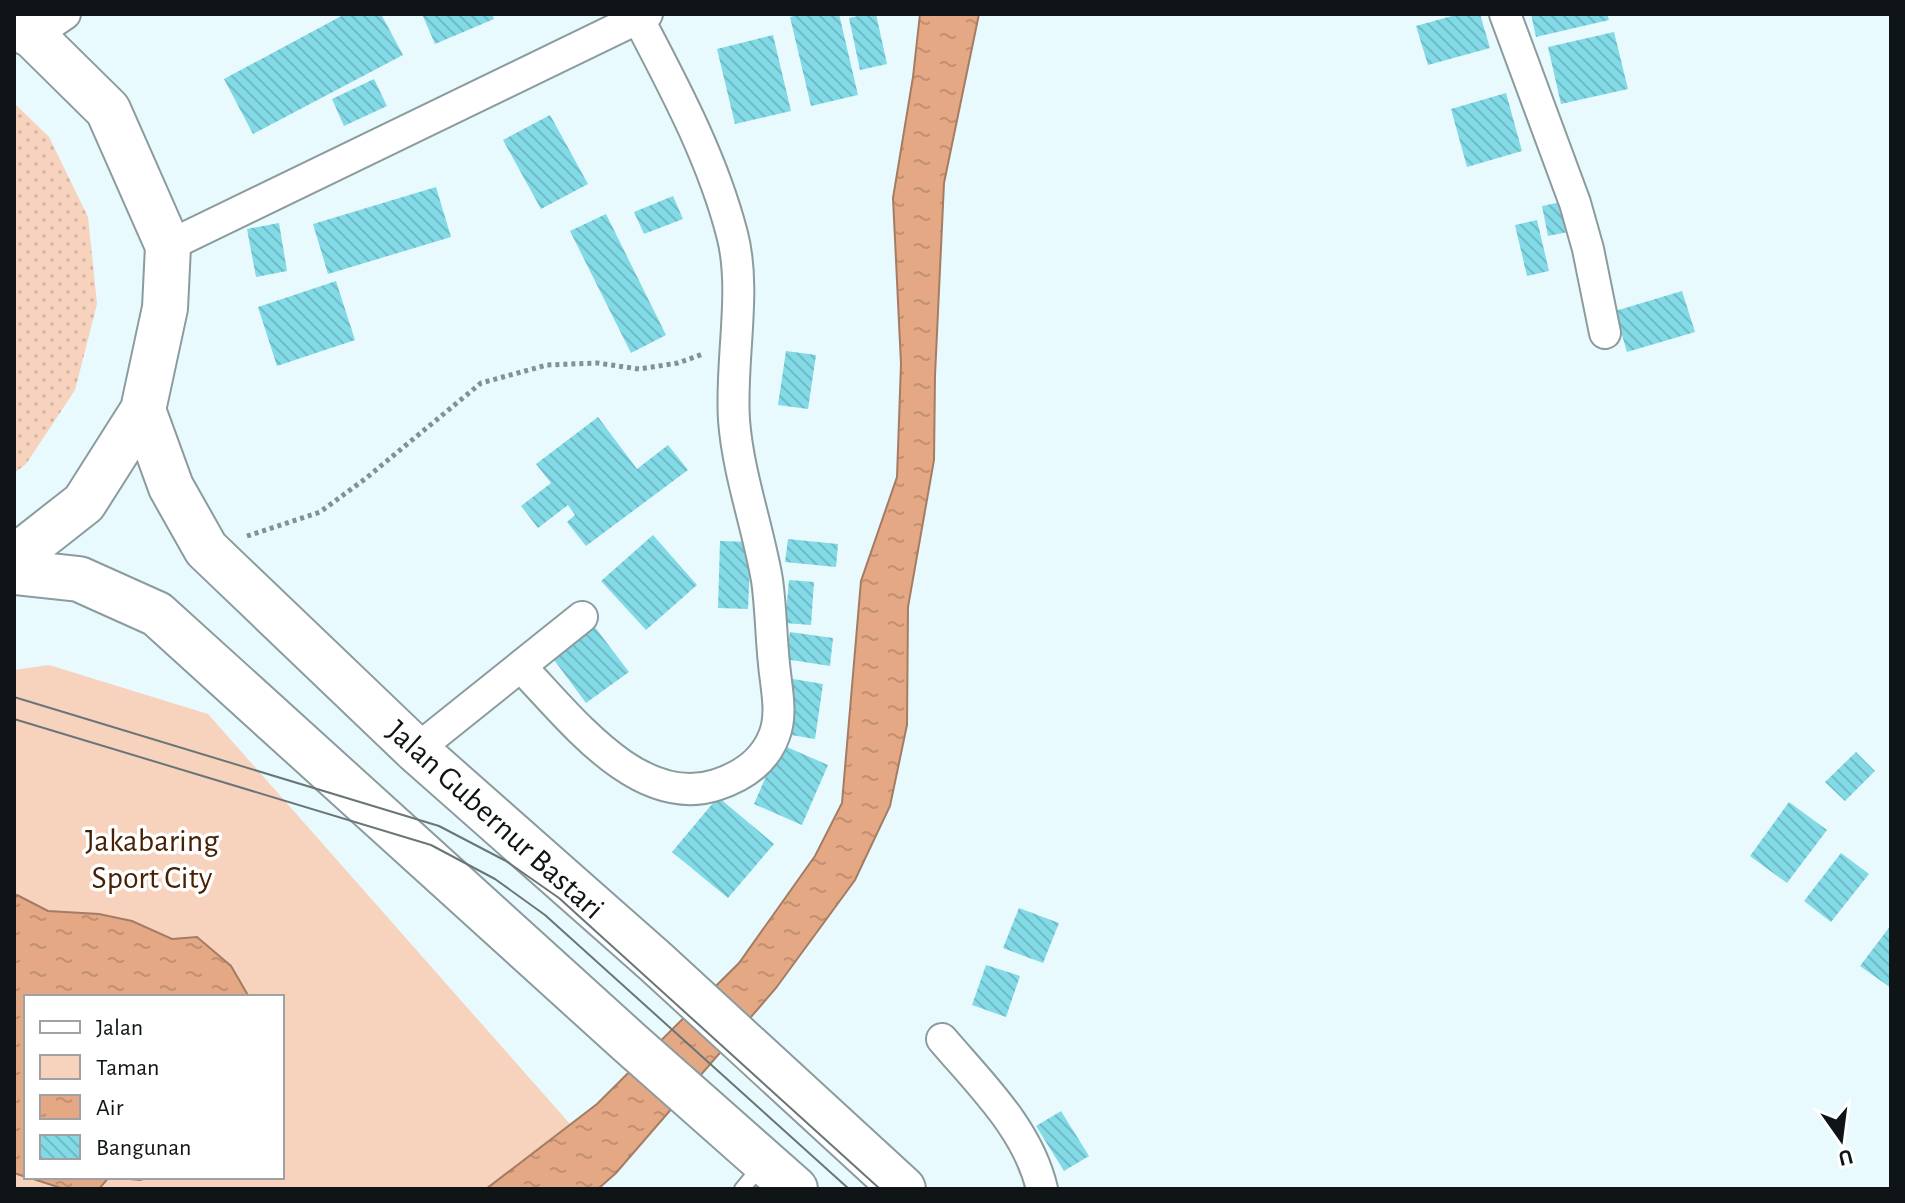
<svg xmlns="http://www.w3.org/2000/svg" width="1905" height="1203" font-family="'Alegreya Sans',sans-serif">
  <defs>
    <pattern id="garden-dots" width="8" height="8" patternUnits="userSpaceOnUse" patternTransform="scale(2)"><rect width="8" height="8" fill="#f7d2bd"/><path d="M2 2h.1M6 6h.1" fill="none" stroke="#d3b3a2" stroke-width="1.8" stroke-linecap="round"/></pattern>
    <pattern id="water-ripples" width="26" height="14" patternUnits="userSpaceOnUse" patternTransform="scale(2)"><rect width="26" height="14" fill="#e4a884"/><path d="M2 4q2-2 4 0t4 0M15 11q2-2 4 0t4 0" fill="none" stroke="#c29071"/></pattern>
    <pattern id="building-back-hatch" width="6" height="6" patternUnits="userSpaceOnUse" patternTransform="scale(2)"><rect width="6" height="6" fill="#82dae7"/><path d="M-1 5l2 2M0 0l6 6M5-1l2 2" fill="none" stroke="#6fbac5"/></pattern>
  </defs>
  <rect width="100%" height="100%" fill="#e8fafd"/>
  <path fill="#f7d2bd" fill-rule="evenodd" d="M49 665 208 714 570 1124 486 1189H14V670ZM26 997H282V1177H26Z"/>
  <path fill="url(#garden-dots)" d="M14 103 49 137 88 217 97 304 75 390 26 464 14 473Z"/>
  <path fill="url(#water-ripples)" stroke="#a47c63" stroke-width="2" d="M920 14H979L944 183 935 376 934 460 908 607 907 725 890 806 855 880 776 988 616 1173 598 1189H486L597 1104 739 963 815 856 842 803 861 581 897 477 901 364 893 198 913 77Z
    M17 895 48 911 99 914 132 921 172 939 197 937 231 966 249 997H26V1177L14 1173V900Z
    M27 1177H150L140 1180 109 1177 99 1189H64Z"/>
  <path fill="url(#building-back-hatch)" d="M345 14H381L403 55 253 134 224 79Z
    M422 14H492L494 19 435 44Z
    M802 14H839L858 95 811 106 790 17Z
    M867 14H876L887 64 860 70 849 18Z
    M1459 14H1480L1490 48 1428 65 1416 26Z
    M1531 14H1607L1609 20 1536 37Z
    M1614 32 1628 89 1561 104 1548 47Z
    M773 35 791 111 735 124 717 49Z
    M374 79 387 106 344 126 332 99Z
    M1506 93 1522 151 1467 167 1451 109Z
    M550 115 588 184 541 209 503 140Z
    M436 187 451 237 328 274 313 224Z
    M673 196 683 219 644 234 634 212Z
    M1566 201 1573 231 1548 236 1542 206Z
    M606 214 666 335 631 353 570 231Z
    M1537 220 1549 271 1527 276 1515 225Z
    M279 223 287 271 256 277 247 229Z
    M336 281 355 340 277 366 258 307Z
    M1682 291 1695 332 1627 352 1615 311Z
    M786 351 816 355 808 409 778 405Z
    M598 417 637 469 668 445 688 470 586 546 567 522 575 515 568 505 538 528 521 506 551 483 536 464Z
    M653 535 697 585 646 630 601 581Z
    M788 539 838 544 836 567 785 562Z
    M720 541 751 542 748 609 718 608Z
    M789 580 814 582 811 625 785 623Z
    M591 622 629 672 586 703 549 653Z
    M790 632 833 638 830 666 785 659Z
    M793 679 823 684 815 739 785 734Z
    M780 744 828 765 802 825 754 804Z
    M1856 752 1875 771 1845 801 1825 782Z
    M718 797 774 844 728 898 672 852Z
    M1789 802 1827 830 1787 883 1750 856Z
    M1841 853 1869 874 1831 922 1804 901Z
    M1019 908 1059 923 1043 963 1003 948Z
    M1891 925V988L1860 966Z
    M986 965 1020 976 1006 1017 972 1005Z
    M1061 1111 1089 1156 1064 1171 1036 1126Z"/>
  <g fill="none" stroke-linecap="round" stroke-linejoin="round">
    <g stroke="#8b9b9e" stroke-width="18">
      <path id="service" d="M742 1189 762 1165"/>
    </g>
    <g stroke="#8b9b9e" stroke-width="34">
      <path id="minor" d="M1505 14 1575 203 1588 249 1605 333
        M33 36 65 14
        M168 246 647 14
        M521 667C569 716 638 810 716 785 741 777 764 762 774 736 783 714 776 687 774 664 771 636 771 608 767 580 758 527 738 474 734 420 730 361 747 290 732 234 712 157 674 87 638 18
        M416 750 582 617
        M942 1039C981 1085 1028 1129 1042 1189"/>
    </g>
    <g stroke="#8b9b9e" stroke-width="48">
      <path id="trunk" d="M14 26 33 36 108 110 168 246 165 308 143 410 84 503 14 558
        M143 410 171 487 206 549 416 750 656 962 903 1189
        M14 572 79 579 157 614 630 1043 795 1189"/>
    </g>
    <path stroke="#849092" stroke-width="5" stroke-dasharray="4 4" stroke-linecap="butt" d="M247 536 320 512 365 479 481 383 547 365 597 363 639 369 678 363 703 354"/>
    <use href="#service" stroke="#fff" stroke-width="14"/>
    <use href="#minor" stroke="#fff" stroke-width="30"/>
    <use href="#trunk" stroke="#fff" stroke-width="44"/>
    <path stroke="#6a7577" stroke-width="2" d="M14 697 439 826 506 861 559 898 880 1189
      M14 719 431 845 495 879 545 915 849 1189"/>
  </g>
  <g text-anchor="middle" stroke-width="7" stroke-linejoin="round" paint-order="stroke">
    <g font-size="32" fill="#0f1516" stroke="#fff">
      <text transform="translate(496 819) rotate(42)" y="11">Jalan Gubernur Bastari</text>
    </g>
    <g font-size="32" fill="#482105" stroke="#fff">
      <text x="152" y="851">Jakabaring<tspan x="152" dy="37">Sport City</tspan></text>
    </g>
  </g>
  <rect width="1905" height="1203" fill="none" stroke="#0f1516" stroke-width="32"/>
  <rect x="24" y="995" width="260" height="184" fill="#ffffff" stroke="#9fa1a2" stroke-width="2"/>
  <rect x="40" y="1021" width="40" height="12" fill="#ffffff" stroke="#9fa1a2" stroke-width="2"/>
  <text x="96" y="1035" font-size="24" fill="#0f1516">Jalan</text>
  <rect x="40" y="1055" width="40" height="24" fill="#f7d2bd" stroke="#9fa1a2" stroke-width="2"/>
  <text x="96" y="1075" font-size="24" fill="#0f1516">Taman</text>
  <rect x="40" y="1095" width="40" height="24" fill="url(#water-ripples)" stroke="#9fa1a2" stroke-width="2"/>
  <text x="96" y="1115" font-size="24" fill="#0f1516">Air</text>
  <rect x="40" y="1135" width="40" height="24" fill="url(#building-back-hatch)" stroke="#9fa1a2" stroke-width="2"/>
  <text x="96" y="1155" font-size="24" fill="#0f1516">Bangunan</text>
  <g transform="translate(1841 1139) rotate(166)" stroke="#ffffff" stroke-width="6" paint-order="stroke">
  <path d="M0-6L14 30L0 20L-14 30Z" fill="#0f1516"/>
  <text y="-12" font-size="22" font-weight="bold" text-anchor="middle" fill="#0f1516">U</text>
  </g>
</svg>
